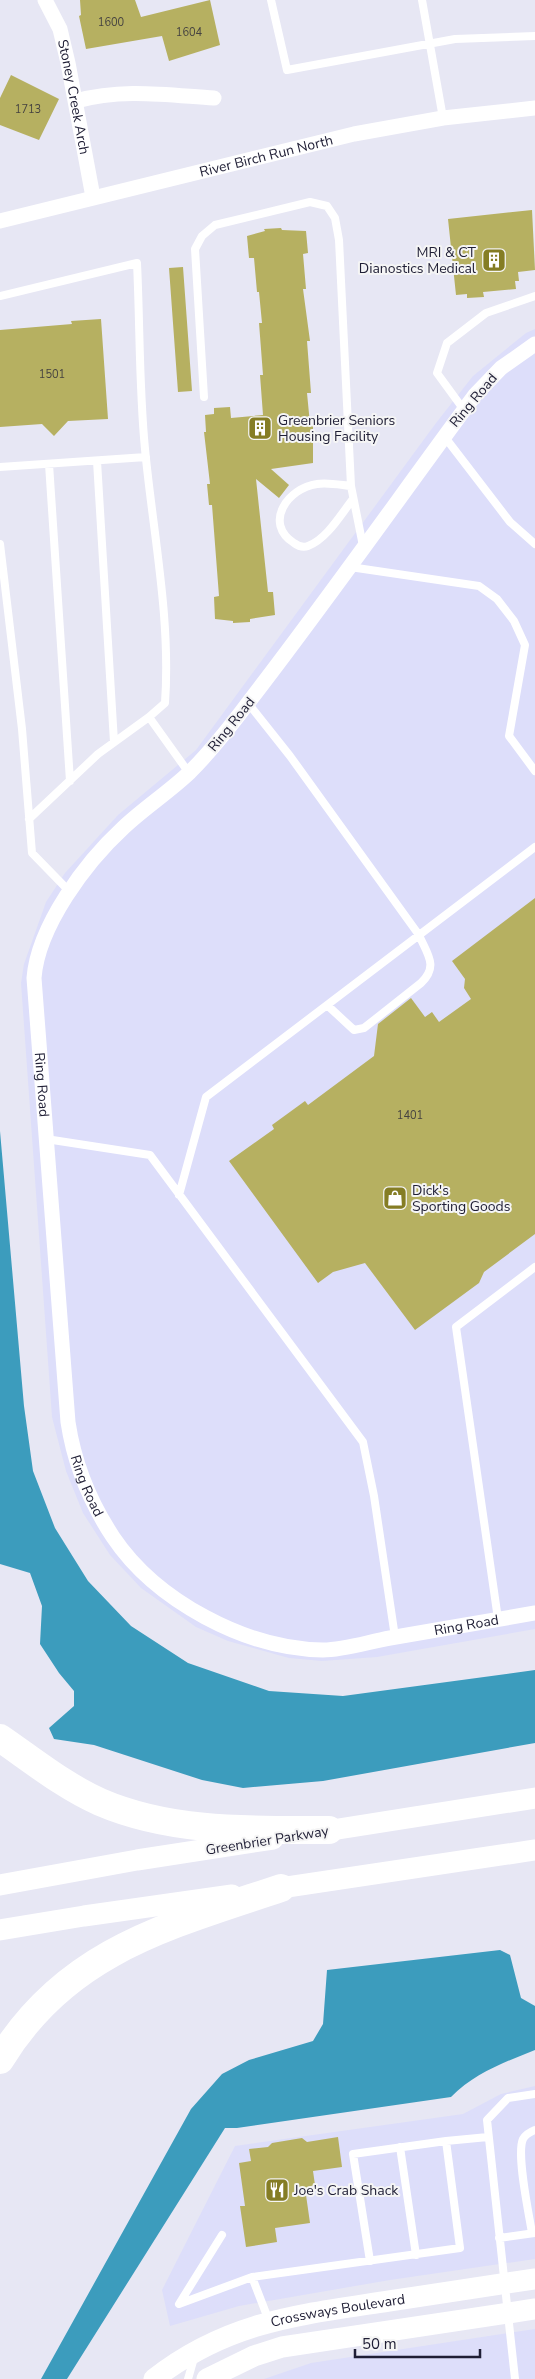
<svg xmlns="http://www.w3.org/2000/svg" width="535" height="2379" font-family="'Nunito Sans',sans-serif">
  <rect width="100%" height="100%" fill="#e7e7f4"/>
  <path fill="#dddefa" d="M535 329V1629L377 1657 322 1661 289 1658 228 1641 196 1627 141 1588 110 1555 83 1513 66 1471 52 1417 21 983 24 964 46 902 65 873 118 815 196 750 436 423 473 376 526 333Z
    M535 2086V2259L390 2280 239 2306 170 2326 162 2290 235 2146 463 2114 501 2094Z
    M535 2329V2379H264L311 2363Z"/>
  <path fill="#3c9cbd" d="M0 1131 24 1406 33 1471 55 1528 88 1581 131 1626 188 1663 269 1691 343 1696 535 1670V1743L323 1781 243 1788 202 1780 94 1745 54 1739 49 1728 74 1706V1691L59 1673 40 1644 42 1606 30 1573 0 1564Z
    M500 1950 510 1955 521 1998 535 2006V2050C505 2062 475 2073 451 2097L237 2128H225L67 2379H41L191 2109 222 2074 249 2060 313 2041 323 2024 327 1970Z"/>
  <path fill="#b6b061" d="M80 0H135L141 17 210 0 220 45 169 61 162 36 86 49 79 16 81 15Z
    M11 75 59 99 39 140 0 125V98Z
    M532 210 535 270 518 272 519 281H515L516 289 483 292 484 297 467 298V294L456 295 448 219Z
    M281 228 282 230 306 231 308 253 303 254 306 289H303L310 341H307L311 393H307L310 424H313V463L271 469 289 485 279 498 256 479 268 592H273L275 615 250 619V622L233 623V621L215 619 214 597 219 596 212 505H209L207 484H210L204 432H206L205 415 214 414V408L230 407 231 418 263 415 260 375H263L259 323H262L259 292H257L254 258H249L247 236 265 231 264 229Z
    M183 267 192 391 178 392 169 268Z
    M101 319 108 419 68 421 54 436 42 424 0 427V330L72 324 71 321Z
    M535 898V1234L484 1272 479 1283 415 1330 365 1263 333 1272 318 1283 229 1161 274 1129 272 1125 305 1101 308 1105 374 1056 378 1024 411 998 425 1017 432 1012 439 1022 471 999 464 988 465 979 452 961Z
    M338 2137 342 2167 313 2171 315 2185 311 2186 312 2194 306 2195 310 2223 275 2228 277 2242 246 2247 240 2206H245L239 2163 251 2161 249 2149 268 2147 272 2143 302 2138 307 2142Z"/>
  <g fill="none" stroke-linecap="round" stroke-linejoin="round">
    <path stroke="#fff" stroke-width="8" d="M271 0 287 70 455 39 535 36
      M422 0 443 118
      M0 296 137 263C140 325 139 388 145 449 153 533 171 618 165 703L149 717 189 773
      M204 397 195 249 202 236 215 225 310 202 327 206 335 218 339 240 351 486 363 546
      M464 410 437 373 447 343 486 313 535 296
      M444 436 510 522 535 544
      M97 461 114 742
      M49 464 70 781
      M0 467 146 457
      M351 486C341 485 327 482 317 484 288 488 263 523 294 543 298 546 303 548 308 546 327 539 341 514 353 499
      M0 544 22 729 32 853 70 892
      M350 567 479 586 497 599 514 621 525 645 509 736 535 771
      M248 703 290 756 419 935C427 954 439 966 421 983L364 1028 354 1030 327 1005
      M29 819 98 754 149 717
      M46 1139 150 1155 363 1442 374 1496 395 1637
      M179 1195 206 1097 535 847
      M498 1619 456 1327 535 1267
      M400 2147 416 2255
      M532 2233C529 2214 516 2154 523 2139 526 2134 530 2132 535 2130
      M222 2235 179 2304 252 2277 269 2321
      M499 2238 535 2233
      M370 2261 353 2154 446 2141
      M252 2277 460 2248 446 2141 488 2137
      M188 2379 194 2358
      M515 2379 487 2120 508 2098 535 2094"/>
    <g stroke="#fff" stroke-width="15">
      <path id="s1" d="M45 0 60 29 68 63 93 197"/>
      <path d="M76 101C122 88 167 95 214 98"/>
      <path id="s2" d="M0 221 354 134 443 118 535 108"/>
      <path id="s3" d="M535 344 501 368 475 395C399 498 326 602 248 703 230 727 211 751 190 772 169 792 144 808 123 828 86 862 38 926 34 978L68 1422C74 1462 90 1502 113 1537 156 1601 246 1649 323 1650 344 1650 368 1642 390 1638 438 1630 487 1621 535 1613"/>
    </g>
    <g stroke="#fff" stroke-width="21">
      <path d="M313 1833 535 1798"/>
      <path d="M0 1885 137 1860 273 1839"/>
      <path d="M267 1890 535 1850"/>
      <path d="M0 1930 84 1916 232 1895"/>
      <path id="s4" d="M154 2379C228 2321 299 2315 389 2301 437 2294 486 2286 535 2279"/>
      <path d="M207 2379 254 2356 282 2347 535 2309"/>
    </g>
    <path stroke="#fff" stroke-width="28" d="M0 1738C32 1760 64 1786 100 1802 172 1833 252 1830 329 1830
      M0 2060C66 1951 168 1926 281 1888"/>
  </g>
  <defs>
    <g id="building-square" transform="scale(1.25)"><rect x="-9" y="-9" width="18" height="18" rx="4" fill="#857d24" stroke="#f5f5f5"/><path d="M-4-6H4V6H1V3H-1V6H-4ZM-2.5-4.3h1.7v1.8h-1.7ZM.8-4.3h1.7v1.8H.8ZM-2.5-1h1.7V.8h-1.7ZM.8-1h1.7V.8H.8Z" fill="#fff"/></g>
    <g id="shop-square" transform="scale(1.25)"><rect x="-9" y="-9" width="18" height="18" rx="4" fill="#857d24" stroke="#f5f5f5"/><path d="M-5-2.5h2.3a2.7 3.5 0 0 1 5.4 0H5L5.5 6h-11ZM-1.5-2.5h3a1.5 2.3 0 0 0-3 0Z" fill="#fff"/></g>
    <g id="restaurant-square" transform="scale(1.25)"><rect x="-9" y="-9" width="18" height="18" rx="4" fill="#857d24" stroke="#f5f5f5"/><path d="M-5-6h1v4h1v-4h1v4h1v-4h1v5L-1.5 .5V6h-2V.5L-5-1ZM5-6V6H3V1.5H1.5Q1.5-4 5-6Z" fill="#fff"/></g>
  </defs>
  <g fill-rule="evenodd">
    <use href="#building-square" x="494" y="260"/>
    <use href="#building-square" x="260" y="428"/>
    <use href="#shop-square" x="395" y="1198"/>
    <use href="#restaurant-square" x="277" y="2190"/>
  </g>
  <g text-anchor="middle" stroke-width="4" stroke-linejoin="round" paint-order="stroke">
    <g font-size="11" fill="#454240">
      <text x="111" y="26">1600</text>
      <text x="189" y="36">1604</text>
      <text x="28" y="113">1713</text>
      <text x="52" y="378">1501</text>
      <text x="410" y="1119">1401</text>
    </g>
    <g font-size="14" fill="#1f1e35" stroke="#f5f5f5">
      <text dy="5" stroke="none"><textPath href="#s1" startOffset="102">Stoney Creek Arch</textPath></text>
      <text dy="5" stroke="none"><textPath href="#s2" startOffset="274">River Birch Run North</textPath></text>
      <text transform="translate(473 400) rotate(-50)" y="5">Ring Road</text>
      <text transform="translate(231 724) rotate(-51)" y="5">Ring Road</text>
      <text dy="5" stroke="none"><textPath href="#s3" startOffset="924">Ring Road</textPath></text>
      <text dy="5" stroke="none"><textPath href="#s3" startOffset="1329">Ring Road</textPath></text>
      <text dy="5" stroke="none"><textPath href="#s3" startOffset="1779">Ring Road</textPath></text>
      <text transform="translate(267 1840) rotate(-9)" y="5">Greenbrier Parkway</text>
      <text dy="5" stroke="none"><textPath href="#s4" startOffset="199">Crossways Boulevard</textPath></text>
    </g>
    <g font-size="14" fill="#1f1e35" stroke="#f5f5f5" text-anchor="start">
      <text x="476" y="257" text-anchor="end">MRI &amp; CT<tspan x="476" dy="16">Dianostics Medical</tspan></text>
      <text x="278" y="425">Greenbrier Seniors<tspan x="278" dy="16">Housing Facility</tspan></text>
      <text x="412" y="1195">Dick's<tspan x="412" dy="16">Sporting Goods</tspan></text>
      <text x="294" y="2195">Joe's Crab Shack</text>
    </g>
  </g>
  <path d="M355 2349v8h125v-8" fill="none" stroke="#1f1e35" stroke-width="2.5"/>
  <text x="362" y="2349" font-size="15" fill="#1f1e35" stroke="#f5f5f5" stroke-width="4" paint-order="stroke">50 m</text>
</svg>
